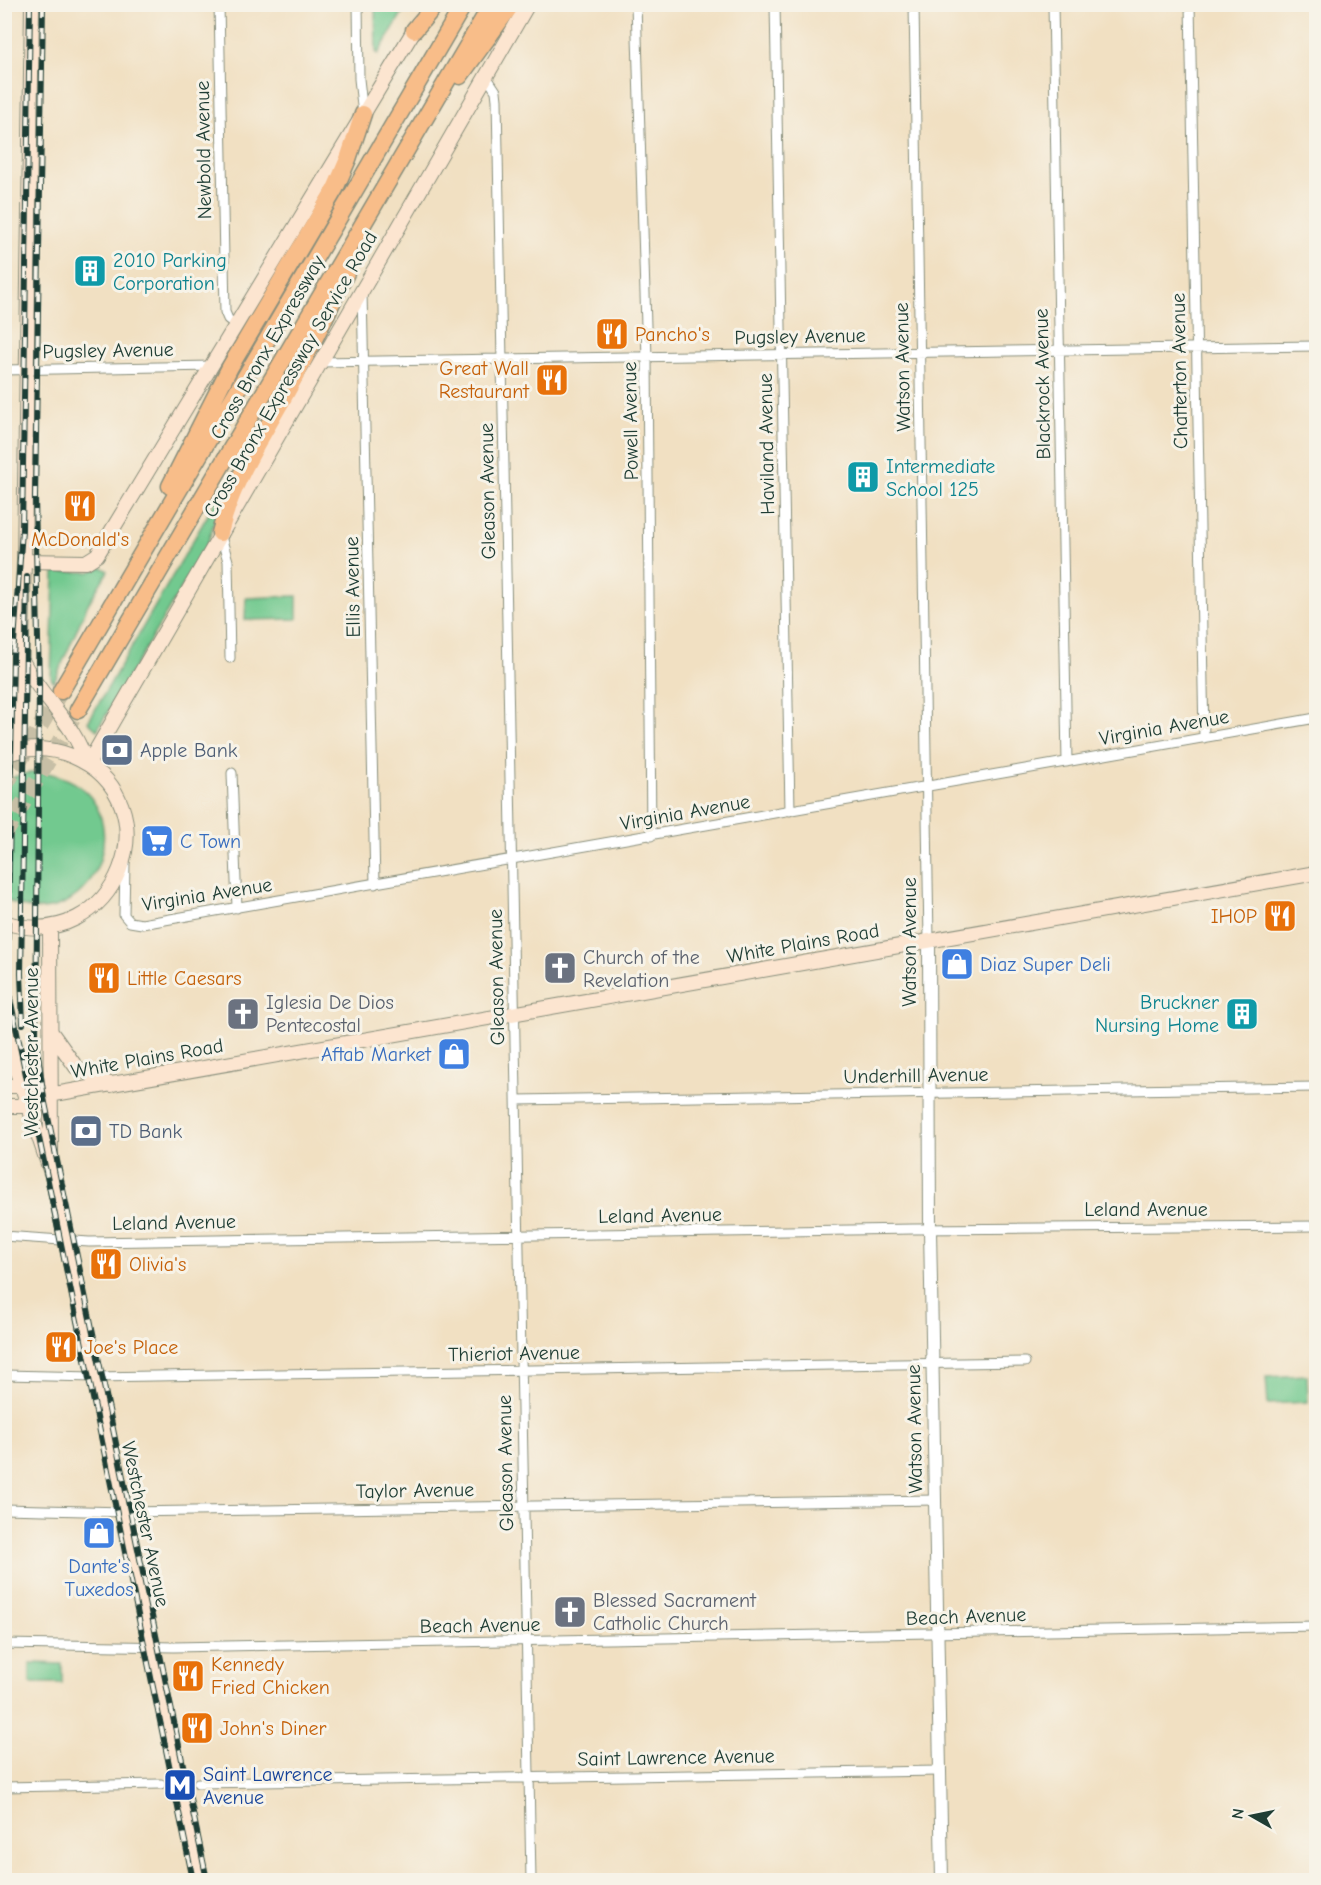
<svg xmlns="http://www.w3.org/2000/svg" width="1321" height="1885" font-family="'Comic Neue',sans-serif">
  <rect width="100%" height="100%" fill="#f7f3e8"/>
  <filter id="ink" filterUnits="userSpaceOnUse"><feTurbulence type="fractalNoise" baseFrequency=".0167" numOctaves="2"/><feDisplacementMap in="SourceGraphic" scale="12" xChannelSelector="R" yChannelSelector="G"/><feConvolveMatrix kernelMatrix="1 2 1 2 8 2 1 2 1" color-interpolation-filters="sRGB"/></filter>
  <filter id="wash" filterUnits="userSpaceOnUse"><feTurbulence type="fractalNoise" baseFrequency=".008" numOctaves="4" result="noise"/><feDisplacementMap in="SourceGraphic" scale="24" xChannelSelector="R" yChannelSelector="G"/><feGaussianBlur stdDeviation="1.35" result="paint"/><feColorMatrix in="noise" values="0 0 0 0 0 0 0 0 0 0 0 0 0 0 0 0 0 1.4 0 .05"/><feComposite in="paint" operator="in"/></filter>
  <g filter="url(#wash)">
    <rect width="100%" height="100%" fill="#f1e0c2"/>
    <path fill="#72c98f" stroke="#488362" stroke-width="1.5" d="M375 5H407L378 54 376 52Z
      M228 480 207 545 97 730 88 722Z
      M102 567 108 571 88 604 54 682 51 678 54 572H89Z
      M297 596V619L245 620 246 598Z
      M40 772C153 785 99 950 5 899L4 781 22 774Z
      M1307 1375 1308 1402 1268 1404 1266 1377Z
      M30 1663 62 1664V1683H30Z"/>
  </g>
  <g filter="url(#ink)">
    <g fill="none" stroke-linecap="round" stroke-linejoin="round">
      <path stroke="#c7bfa6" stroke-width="9" stroke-dasharray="9 4.5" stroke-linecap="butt" d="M161 1784 198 1783"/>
      <path stroke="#c7bfa6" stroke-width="16" stroke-dasharray="16 8" stroke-linecap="butt" d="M4 788 61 691
        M4 836 78 710"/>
      <g stroke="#888e7b" stroke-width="11">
        <path id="minor" d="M219 4 225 312 228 319 236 325
          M358 4 359 79 363 114
          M636 4 647 358 651 836
          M775 4 790 811
          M914 4 929 941
          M1053 4 1067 762
          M1190 4 1204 738
          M486 76 496 91 497 100 531 1880
          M362 292 375 884
          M320 362 1316 346
          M4 370 212 366
          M220 533 228 561 230 658
          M232 773 237 908
          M125 863 124 915 130 922 142 924 1316 718
          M517 1100 1316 1087
          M4 1236 89 1242 913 1229 1316 1226
          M4 1375 94 1377 1025 1362
          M4 1509 124 1512 935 1500
          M4 1644 174 1647 1316 1626
          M198 1783 939 1771
          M4 1787 161 1784"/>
      </g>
      <g stroke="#888e7b" stroke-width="14">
        <path id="tertiary" d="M929 941 930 1229 942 1880"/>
      </g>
      <g stroke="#888e7b" stroke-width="16">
        <path id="secondary" d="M24 561 86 562 97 555 419 22
          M23 662C41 698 75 723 86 763
          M19 751 24 561 32 4
          M4 755C26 747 50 747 72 756 177 800 117 959 4 922
          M88 764 528 4
          M50 927 51 1156
          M4 1022 15 1066 52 1176 200 1880
          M51 1032 76 1067 111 1085
          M4 1086H23L49 1095
          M4 1106H30L49 1095 1316 873"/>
      </g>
      <g stroke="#888e7b" stroke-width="19">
        <path id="motorway" d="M414 30 436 4
          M460 76 512 4
          M170 486 230 367 335 189 348 159 363 114
          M220 533C232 481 261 439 287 392 308 354 327 313 346 273
          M61 691 464 4
          M78 710 492 4"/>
      </g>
      <use href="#minor" stroke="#fff" stroke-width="9"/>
      <use href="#tertiary" stroke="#fff" stroke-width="12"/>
      <use href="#secondary" stroke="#fce5d0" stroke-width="14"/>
      <use href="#motorway" stroke="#f8bd89" stroke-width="16"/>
      <g stroke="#1f3d34" stroke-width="6">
        <path id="rail" d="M30 4 22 530 13 656 7 972 10 998 193 1880
          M43 4 35 497 39 686 36 1041 44 1098 207 1880
          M23 1024 21 974 27 577"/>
      </g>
      <use href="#rail" stroke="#f7f3e8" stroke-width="4" stroke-dasharray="11" stroke-linecap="butt"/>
    </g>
  </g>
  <defs>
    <g id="building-square" transform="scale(1.725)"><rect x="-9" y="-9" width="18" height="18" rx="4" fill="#0f9aa8" stroke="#f7f3e8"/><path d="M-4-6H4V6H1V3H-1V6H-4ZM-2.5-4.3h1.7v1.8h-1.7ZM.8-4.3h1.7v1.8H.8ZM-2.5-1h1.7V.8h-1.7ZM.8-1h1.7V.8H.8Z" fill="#fff"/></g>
    <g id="restaurant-square" transform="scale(1.725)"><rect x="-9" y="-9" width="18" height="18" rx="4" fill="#e8710a" stroke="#f7f3e8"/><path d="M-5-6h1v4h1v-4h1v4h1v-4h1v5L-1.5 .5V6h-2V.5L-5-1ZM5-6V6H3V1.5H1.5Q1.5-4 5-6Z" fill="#fff"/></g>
    <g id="bank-square" transform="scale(1.725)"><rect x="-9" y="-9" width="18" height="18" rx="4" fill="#5c6f8a" stroke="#f7f3e8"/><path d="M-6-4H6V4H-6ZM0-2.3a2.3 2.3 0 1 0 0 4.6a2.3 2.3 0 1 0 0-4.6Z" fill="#fff"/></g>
    <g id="supermarket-square" transform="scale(1.725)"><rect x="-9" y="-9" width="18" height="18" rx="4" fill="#3f7fe0" stroke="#f7f3e8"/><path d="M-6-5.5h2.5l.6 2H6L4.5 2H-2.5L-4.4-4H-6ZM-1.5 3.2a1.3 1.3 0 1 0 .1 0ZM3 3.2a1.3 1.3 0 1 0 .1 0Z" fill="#fff"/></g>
    <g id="shop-square" transform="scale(1.725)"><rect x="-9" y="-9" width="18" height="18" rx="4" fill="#3f7fe0" stroke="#f7f3e8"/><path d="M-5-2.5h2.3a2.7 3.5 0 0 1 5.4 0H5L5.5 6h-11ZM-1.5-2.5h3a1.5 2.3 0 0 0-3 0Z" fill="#fff"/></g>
    <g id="church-square" transform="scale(1.725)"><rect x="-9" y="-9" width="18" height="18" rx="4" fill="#6b7280" stroke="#f7f3e8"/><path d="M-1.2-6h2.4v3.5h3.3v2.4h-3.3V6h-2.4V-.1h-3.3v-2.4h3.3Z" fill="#fff"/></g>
    <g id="metro-square" transform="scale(1.725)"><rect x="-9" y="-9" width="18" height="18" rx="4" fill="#1a4fb4" stroke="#f7f3e8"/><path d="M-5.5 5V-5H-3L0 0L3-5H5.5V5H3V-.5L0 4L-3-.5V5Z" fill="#fff"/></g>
  </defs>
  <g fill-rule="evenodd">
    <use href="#building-square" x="90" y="271"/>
    <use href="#restaurant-square" x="612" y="334"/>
    <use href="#restaurant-square" x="552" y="380"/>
    <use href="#building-square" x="863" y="477"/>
    <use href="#restaurant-square" x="80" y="506"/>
    <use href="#bank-square" x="117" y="750"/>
    <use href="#supermarket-square" x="157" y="841"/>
    <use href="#restaurant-square" x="1280" y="916"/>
    <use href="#shop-square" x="957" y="964"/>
    <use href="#church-square" x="560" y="968"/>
    <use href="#restaurant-square" x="104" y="978"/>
    <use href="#church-square" x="243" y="1014"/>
    <use href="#building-square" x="1242" y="1014"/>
    <use href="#shop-square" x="454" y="1054"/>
    <use href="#bank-square" x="86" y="1131"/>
    <use href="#restaurant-square" x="106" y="1264"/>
    <use href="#restaurant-square" x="61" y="1347"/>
    <use href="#shop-square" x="99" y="1533"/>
    <use href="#church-square" x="570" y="1612"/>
    <use href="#restaurant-square" x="188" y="1676"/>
    <use href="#restaurant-square" x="197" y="1728"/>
    <use href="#metro-square" x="180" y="1785"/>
  </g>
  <g text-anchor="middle" stroke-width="6" stroke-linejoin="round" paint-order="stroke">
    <g font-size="20" fill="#1f3d34" stroke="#f7f3e8">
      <text transform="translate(203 150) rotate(-91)" y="7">Newbold Avenue</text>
      <text transform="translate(800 336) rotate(-1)" y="7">Pugsley Avenue</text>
      <text transform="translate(267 347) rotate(-60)" y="7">Cross Bronx Expressway</text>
      <text transform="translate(108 350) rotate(-1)" y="7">Pugsley Avenue</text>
      <text transform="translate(902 367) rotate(-91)" y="7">Watson Avenue</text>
      <text transform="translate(1179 371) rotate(-91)" y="7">Chatterton Avenue</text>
      <text transform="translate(290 374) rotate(-60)" y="7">Cross Bronx Expressway Service Road</text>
      <text transform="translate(1042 384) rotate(-91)" y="7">Blackrock Avenue</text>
      <text transform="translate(630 421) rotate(-91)" y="7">Powell Avenue</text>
      <text transform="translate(766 444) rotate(-91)" y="7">Haviland Avenue</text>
      <text transform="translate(487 491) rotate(-91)" y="7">Gleason Avenue</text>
      <text transform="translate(352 587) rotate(-91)" y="7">Ellis Avenue</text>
      <text transform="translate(1164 727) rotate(-10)" y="7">Virginia Avenue</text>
      <text transform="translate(685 812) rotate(-10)" y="7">Virginia Avenue</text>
      <text transform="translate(207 894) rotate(-9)" y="7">Virginia Avenue</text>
      <text transform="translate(909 942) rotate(-90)" y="7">Watson Avenue</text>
      <text transform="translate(803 943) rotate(-10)" y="7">White Plains Road</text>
      <text transform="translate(496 977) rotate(-91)" y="7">Gleason Avenue</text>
      <text transform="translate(31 1052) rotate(-90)" y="7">Westchester Avenue</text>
      <text transform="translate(147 1058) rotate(-10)" y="7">White Plains Road</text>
      <text transform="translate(916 1075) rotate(-1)" y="7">Underhill Avenue</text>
      <text x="1146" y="1216">Leland Avenue</text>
      <text transform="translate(660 1215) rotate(-1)" y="7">Leland Avenue</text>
      <text transform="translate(174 1222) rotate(-1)" y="7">Leland Avenue</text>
      <text transform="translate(514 1353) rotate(-1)" y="7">Thieriot Avenue</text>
      <text transform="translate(914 1429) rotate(-91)" y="7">Watson Avenue</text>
      <text transform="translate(505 1463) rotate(-91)" y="7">Gleason Avenue</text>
      <text transform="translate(415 1490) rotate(-1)" y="7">Taylor Avenue</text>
      <text transform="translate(146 1524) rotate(78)" y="7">Westchester Avenue</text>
      <text transform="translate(966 1616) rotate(-2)" y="7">Beach Avenue</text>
      <text transform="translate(480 1625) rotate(-1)" y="7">Beach Avenue</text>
      <text transform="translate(676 1757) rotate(-1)" y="7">Saint Lawrence Avenue</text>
    </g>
    <g font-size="20" fill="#0d838f" stroke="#f7f3e8" text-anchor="start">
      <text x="113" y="267">2010 Parking<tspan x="113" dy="23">Corporation</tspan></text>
      <text x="886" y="473">Intermediate<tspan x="886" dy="23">School 125</tspan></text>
      <text x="1219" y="1009" text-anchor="end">Bruckner<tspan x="1219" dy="23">Nursing Home</tspan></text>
    </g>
    <g font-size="20" fill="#c56008" stroke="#f7f3e8" text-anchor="start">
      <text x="635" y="341">Pancho's</text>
      <text x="529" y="375" text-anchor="end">Great Wall<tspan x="529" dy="23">Restaurant</tspan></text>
      <text x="80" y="546" text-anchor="middle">McDonald's</text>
      <text x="1257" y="923" text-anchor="end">IHOP</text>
      <text x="127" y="985">Little Caesars</text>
      <text x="129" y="1271">Olivia's</text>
      <text x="84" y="1354">Joe's Place</text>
      <text x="211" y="1671">Kennedy<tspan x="211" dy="23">Fried Chicken</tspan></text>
      <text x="220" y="1735">John's Diner</text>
    </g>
    <g font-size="20" fill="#4e5e75" stroke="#f7f3e8" text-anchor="start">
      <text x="140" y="757">Apple Bank</text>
      <text x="109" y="1138">TD Bank</text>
    </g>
    <g font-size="20" fill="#366cbe" stroke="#f7f3e8" text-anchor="start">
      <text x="180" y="848">C Town</text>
      <text x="980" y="971">Diaz Super Deli</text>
      <text x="431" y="1061" text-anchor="end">Aftab Market</text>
      <text x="99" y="1573" text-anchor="middle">Dante's<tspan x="99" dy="23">Tuxedos</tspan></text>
    </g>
    <g font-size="20" fill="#5b616d" stroke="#f7f3e8" text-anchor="start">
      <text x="583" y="964">Church of the<tspan x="583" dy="23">Revelation</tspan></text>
      <text x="266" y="1009">Iglesia De Dios<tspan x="266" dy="23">Pentecostal</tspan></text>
      <text x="593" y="1607">Blessed Sacrament<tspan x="593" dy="23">Catholic Church</tspan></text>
    </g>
    <g font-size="20" fill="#164399" stroke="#f7f3e8" text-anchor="start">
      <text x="203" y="1781">Saint Lawrence<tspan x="203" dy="23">Avenue</tspan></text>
    </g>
  </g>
  <rect width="1321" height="1885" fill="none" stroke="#f7f3e8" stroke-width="24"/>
  <g transform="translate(1252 1816) rotate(279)" stroke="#f7f3e8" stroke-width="4.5" paint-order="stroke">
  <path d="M0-4.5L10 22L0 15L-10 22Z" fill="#1f3d34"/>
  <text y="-9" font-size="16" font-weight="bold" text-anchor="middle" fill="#1f3d34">N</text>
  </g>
</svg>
